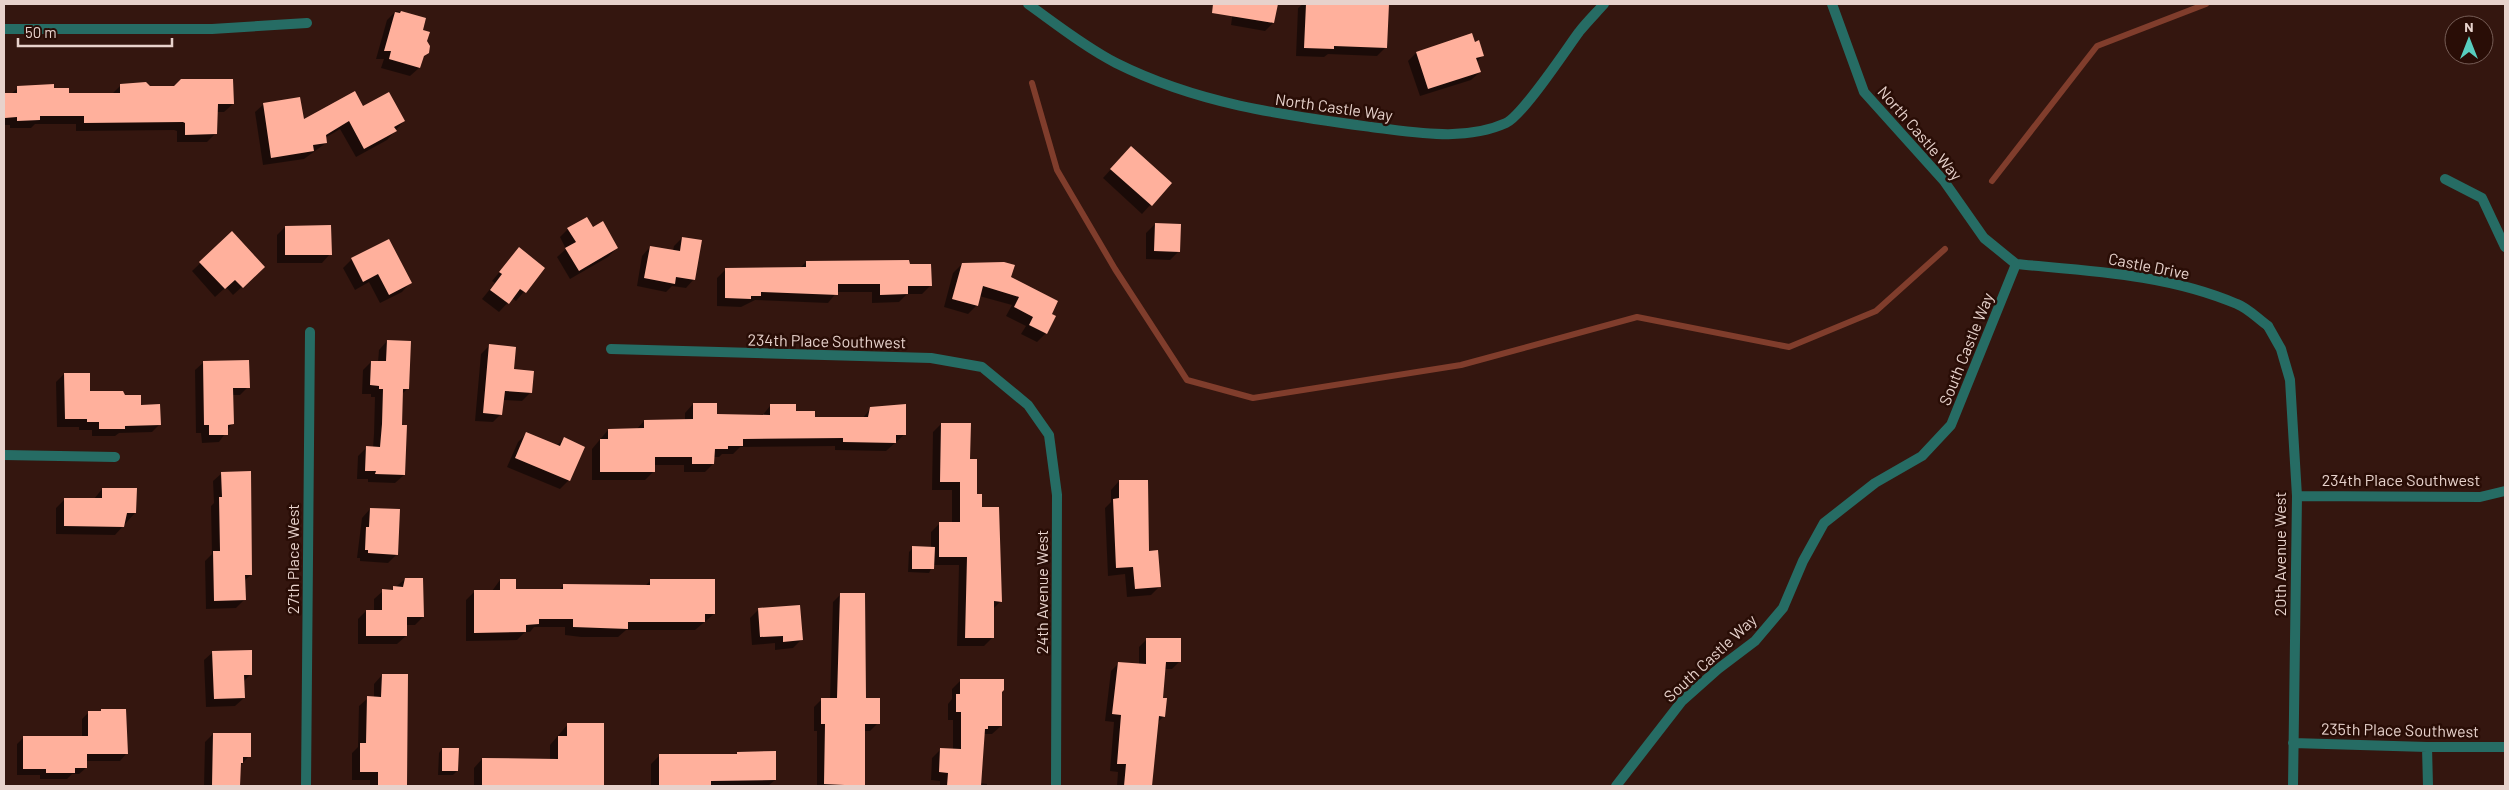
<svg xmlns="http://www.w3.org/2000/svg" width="2509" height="790" font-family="Barlow,sans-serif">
  <rect width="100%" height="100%" fill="#34160f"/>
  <path fill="#0007" d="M1234 4H1277L1273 23 1265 31 1231 25Z
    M1303 4H1388L1385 48 1377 56 1328 54 1324 57 1296 56 1298 8Z
    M396 11 425 19 422 30 428 52 422 59 419 68 410 76 381 68 384 59H376L387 20Z
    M1471 34 1483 55 1476 62 1480 72 1471 80 1420 96 1408 61 1416 53Z
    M121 85 150 87 233 104 224 112H216L215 134 207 142H177V131L174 130 76 131V124H35L31 128H10V125H4V96L11 94 18 88 53 89 68 94H112Z
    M264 104 303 121 362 108 404 121 387 140 356 157 340 129 325 138 326 143 304 159 263 165 255 112Z
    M1123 156 1170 183 1142 214 1103 178Z
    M1155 224 1179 251 1170 260 1146 259V233Z
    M285 227 330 254 322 263H277V235Z
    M568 229H592L617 248 608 257 570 279 557 257 566 249 560 237Z
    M232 233 255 275 233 295 226 287 215 297 192 271Z
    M682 238 694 279 686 288 672 286 666 292 637 286 642 256 650 247 673 251 674 246Z
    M519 249 544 268 516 301 512 298 499 312 482 299 495 283 492 281Z
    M352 259 410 283 402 292 380 303 369 282 355 290 343 268Z
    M806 262 910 265 931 285 922 294H907L899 302 872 303V292H837L828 303 755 300 741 307 717 306V278L726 269H799Z
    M962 264 1010 277 1055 317 1046 333 1037 342 1021 334 1026 326 1006 316 1012 305 979 296 977 305 968 314 944 307 953 273Z
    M387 341 408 388 401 395 400 426 404 475 395 483 368 482V479H357L358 456 367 447 373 448 374 434 375 397H371V394H362L363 370 371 362H378L379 350Z
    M489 346 530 393 522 401 503 400 501 414 493 422 475 421 481 354Z
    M204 362 248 387 240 395H232V424L219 442 202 443 201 433H196L195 370Z
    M64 374 89 392 140 406 160 424 152 432 119 433 115 436H92V430H79V427H57L56 382Z
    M693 404 715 415 762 416 770 406 814 419H862L871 408 905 434 886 451 835 450V446L740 447 733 454H722L719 457H713V464L705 472H684V465H654V471L645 480H592V449L608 430H636L644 421H685V413Z
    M941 424 968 461 1001 601 993 609V637L984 646H957L959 565H933L929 573 908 572 909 552 913 548H931V532L940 523H952V490H932L933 432Z
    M527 433 556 446 564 439 583 447 568 481 560 489 507 467 518 442Z
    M222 473 251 575 244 581V600L236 608 206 609 205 561 212 554 211 506 214 503 213 481Z
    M1119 481 1160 586 1151 595 1127 597 1125 574 1108 576 1105 508 1111 502V490Z
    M102 489 135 513 115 535 56 534V508L65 499H94Z
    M370 509 397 554 388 563 360 561V558H357L362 518Z
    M405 579 423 617 415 625H406V636L397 644H358V619L366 611H374V599L383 591H391Z
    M500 580 515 591H558L564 585 645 586 651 580 714 614 695 630H626L618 637H581L565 635V627H534L530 632H525L517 640 466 641V600L475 591H492Z
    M841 594 865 700 878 723 870 731H864L863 786H817V731H814V707L822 699H830L833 602Z
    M759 609 801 640 793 648 775 650V643L752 645 750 618Z
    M1147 639 1180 661 1172 669H1164L1161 699 1164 716 1157 723 1151 786H1117L1118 772 1110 771 1114 722 1105 721 1111 671 1119 663 1139 665V647Z
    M213 652 251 674 243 682 244 698 235 706 206 707 204 660Z
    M382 675 406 676 405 786H370V780H352V753L358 747 359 706 368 698H374V684Z
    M961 680 1001 692V726L992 734H983L980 783 987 784V786H940V781L931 780 932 758 941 749 953 750V720H948V704L952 699V689Z
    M89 712 126 754 120 761H86V768L79 774H72L67 779H40V775H17V744L24 737 82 738V719Z
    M568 724H603V786H474V768L482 759 550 760V745Z
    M213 734 249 756 241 765 238 786H204L205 742Z
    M442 749 457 771 453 775H438L439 753Z
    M737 753 775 780 768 786H651V764L659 756H734Z"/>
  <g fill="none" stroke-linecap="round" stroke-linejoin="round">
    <path stroke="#803d2c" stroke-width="6" d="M1032 83 1057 170 1115 269 1187 380 1253 398 1461 365 1637 317 1789 347 1876 311 1945 249
      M1992 181 2097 46 2206 4"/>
  </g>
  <path fill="#ffb09c" d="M1213 4H1278L1274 23 1212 13Z
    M1306 4H1389L1387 48 1334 46V49L1304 48Z
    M401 11 426 18 423 30 430 32 427 41 430 46 429 53 424 56 420 68 389 59 391 51H384L395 12 400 13Z
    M1472 33 1475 42 1479 40 1484 56 1476 58 1481 72 1428 89 1416 52Z
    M181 79H233L234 104H218L217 134 185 135V123L183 122 84 123V116H40V120L17 121V117L5 118 4 93H17V86L54 84V88H69V93H120V84L146 82 150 86H174Z
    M355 91 363 106 389 92 405 121 394 127 397 131 364 149 349 121 326 135 327 143 313 145 314 151 271 158 263 103 300 97 304 119Z
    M1131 146 1172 183 1152 206 1110 169Z
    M587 217 593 227 603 221 618 248 579 271 565 248 576 242 567 228Z
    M1155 223 1181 224 1180 252 1154 251Z
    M331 225 332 255H285V226Z
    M232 231 265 267 243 288 235 280 225 289 199 262Z
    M682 237 702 240 695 280 676 277 675 284 644 278 650 246 680 251Z
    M389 239 412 283 389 295 378 274 363 282 351 258Z
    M519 247 545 268 526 293 520 289 509 304 490 290 502 274 499 272Z
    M909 260 910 264H931L932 286H908V294L880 295V284H838V295L761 292V296H751V299L725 298V268L806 267V261Z
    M1004 262 1015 265 1011 277 1058 301 1052 314 1056 316 1047 334 1029 325 1033 317 1014 307 1019 297 983 286 978 306 952 299 962 263Z
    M387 340 411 341 409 389H403L402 425H407L405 475 375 474 376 471H365L366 446 380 447 382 424 383 389H379V386L370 385 371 361H386Z
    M489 344 516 347 514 369 534 371 532 393 505 391 502 415 483 413Z
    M249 360 250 388H233L234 424 228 425V435H209V425H204L203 361Z
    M64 373H90V391H123L125 395H141V405L160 404 161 425 125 426V429H99V422H87V419H65Z
    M693 403H717V414L770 415V404H796V411H815V417H868L870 407 906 404V435H896V443L843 442V438L743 439V446H728V449H715L714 464H692V457H655V472H600V439H608V429L644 428V420L693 419Z
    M941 423H971L970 459H977V494H982V507H999L1002 602 994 601V638H965L967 557H939V522H960V482H940Z
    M526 432 560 446 564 437 585 447 570 481 515 458Z
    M251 471 252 575H245L246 600 214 601 213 551H220L219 497H222L221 472Z
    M1119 480H1148L1149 551 1158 550 1161 587 1135 589 1133 567 1116 568 1113 499 1119 498Z
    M102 488H137L136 513H127L124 527 64 526V498H102Z
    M370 508 400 509 398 555 368 553V550H365L366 527H369Z
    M912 546 935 547 934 569H912Z
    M405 578H423L424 617H407V636H366V610H382V589L393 590V586L403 587Z
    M500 579H516V589H563V584L650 585V579H715V614H705V622H628V629L573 627V619H539V624L526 625V632L474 633V590H500Z
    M840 593H865L866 698H880V724H865V786L824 784 825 724H821V698H837Z
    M800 605 803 640 783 642V636L760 637 758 608Z
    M1146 638H1181V662H1166L1163 698H1167L1165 717 1159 716 1152 786H1124L1126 764H1117L1121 715 1112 714 1118 662 1146 664Z
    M252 650V675H244L245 698 214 699 212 651Z
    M382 674H408L407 786H378V772H360V743H366L367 696 381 697Z
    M960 679H1004V690L1002 692V726H988V729H985L981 786H947L948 773 939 772 940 748 961 749V712H956V694H960Z
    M101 709H126L128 754H87V768H75V773H46V769H23V736H88V711H101Z
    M567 723H604V786H482V758L558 759V736H567Z
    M213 733H251V757H243V763H241L240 786H212Z
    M442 748H459L458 771H442Z
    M776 751V780L711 781V785H659V754H737V752Z"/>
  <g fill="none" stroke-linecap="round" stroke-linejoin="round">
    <path stroke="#266c64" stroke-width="10" d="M4 29H212L307 23
      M2445 179 2482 198 2505 247
      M2268 326 2281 349 2290 380 2297 496 2293 786
      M611 349 931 358 982 367 1028 405 1049 435 1057 495 1056 786
      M4 455 115 457
      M2297 496 2480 497 2505 491
      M2293 743 2427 747H2505
      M2427 747 2428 786
      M306 786 310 332"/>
    <path stroke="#266c64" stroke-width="10" d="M1028 4C1056 24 1085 47 1116 63 1198 104 1282 115 1371 127 1415 132 1464 142 1506 123 1523 115 1565 51 1579 32 1587 22 1596 13 1604 4
      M1832 4 1864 92 1944 181 1984 238 2016 264
      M2016 264C2090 271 2167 274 2237 304 2248 308 2258 319 2268 326
      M1616 786 1682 701 1718 669 1755 641 1783 608 1803 561 1824 523 1875 483 1922 456 1951 425 2016 264"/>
  </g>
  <g text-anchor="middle" stroke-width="5" stroke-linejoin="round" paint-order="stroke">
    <g font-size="16" fill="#e7d2cc" stroke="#290d06">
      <text transform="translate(1334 107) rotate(8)" y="6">North Castle Way</text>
      <text transform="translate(1920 133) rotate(49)" y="6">North Castle Way</text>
      <text transform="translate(2149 266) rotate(11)" y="6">Castle Drive</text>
      <text transform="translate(827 341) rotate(1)" y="6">234th Place Southwest</text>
      <text transform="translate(1966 349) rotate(-68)" y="6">South Castle Way</text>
      <text x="2401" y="486">234th Place Southwest</text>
      <text transform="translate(2280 554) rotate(-90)" y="6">20th Avenue West</text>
      <text transform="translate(293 559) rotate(-90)" y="6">27th Place West</text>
      <text transform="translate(1042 592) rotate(-90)" y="6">24th Avenue West</text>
      <text transform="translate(1710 658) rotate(-43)" y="6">South Castle Way</text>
      <text transform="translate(2400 730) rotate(1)" y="6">235th Place Southwest</text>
    </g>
  </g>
  <rect width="2509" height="790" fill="none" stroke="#e7d2cc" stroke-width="10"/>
  <g transform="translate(2469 40)"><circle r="24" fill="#290d06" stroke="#755c55"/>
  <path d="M0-4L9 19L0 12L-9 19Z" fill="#58cebf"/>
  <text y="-8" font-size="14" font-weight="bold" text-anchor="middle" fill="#e7d2cc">N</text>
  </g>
  <path d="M18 38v8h154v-8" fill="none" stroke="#e7d2cc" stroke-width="2.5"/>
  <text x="25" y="38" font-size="15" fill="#e7d2cc" stroke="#290d06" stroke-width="4" paint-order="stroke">50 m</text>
</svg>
